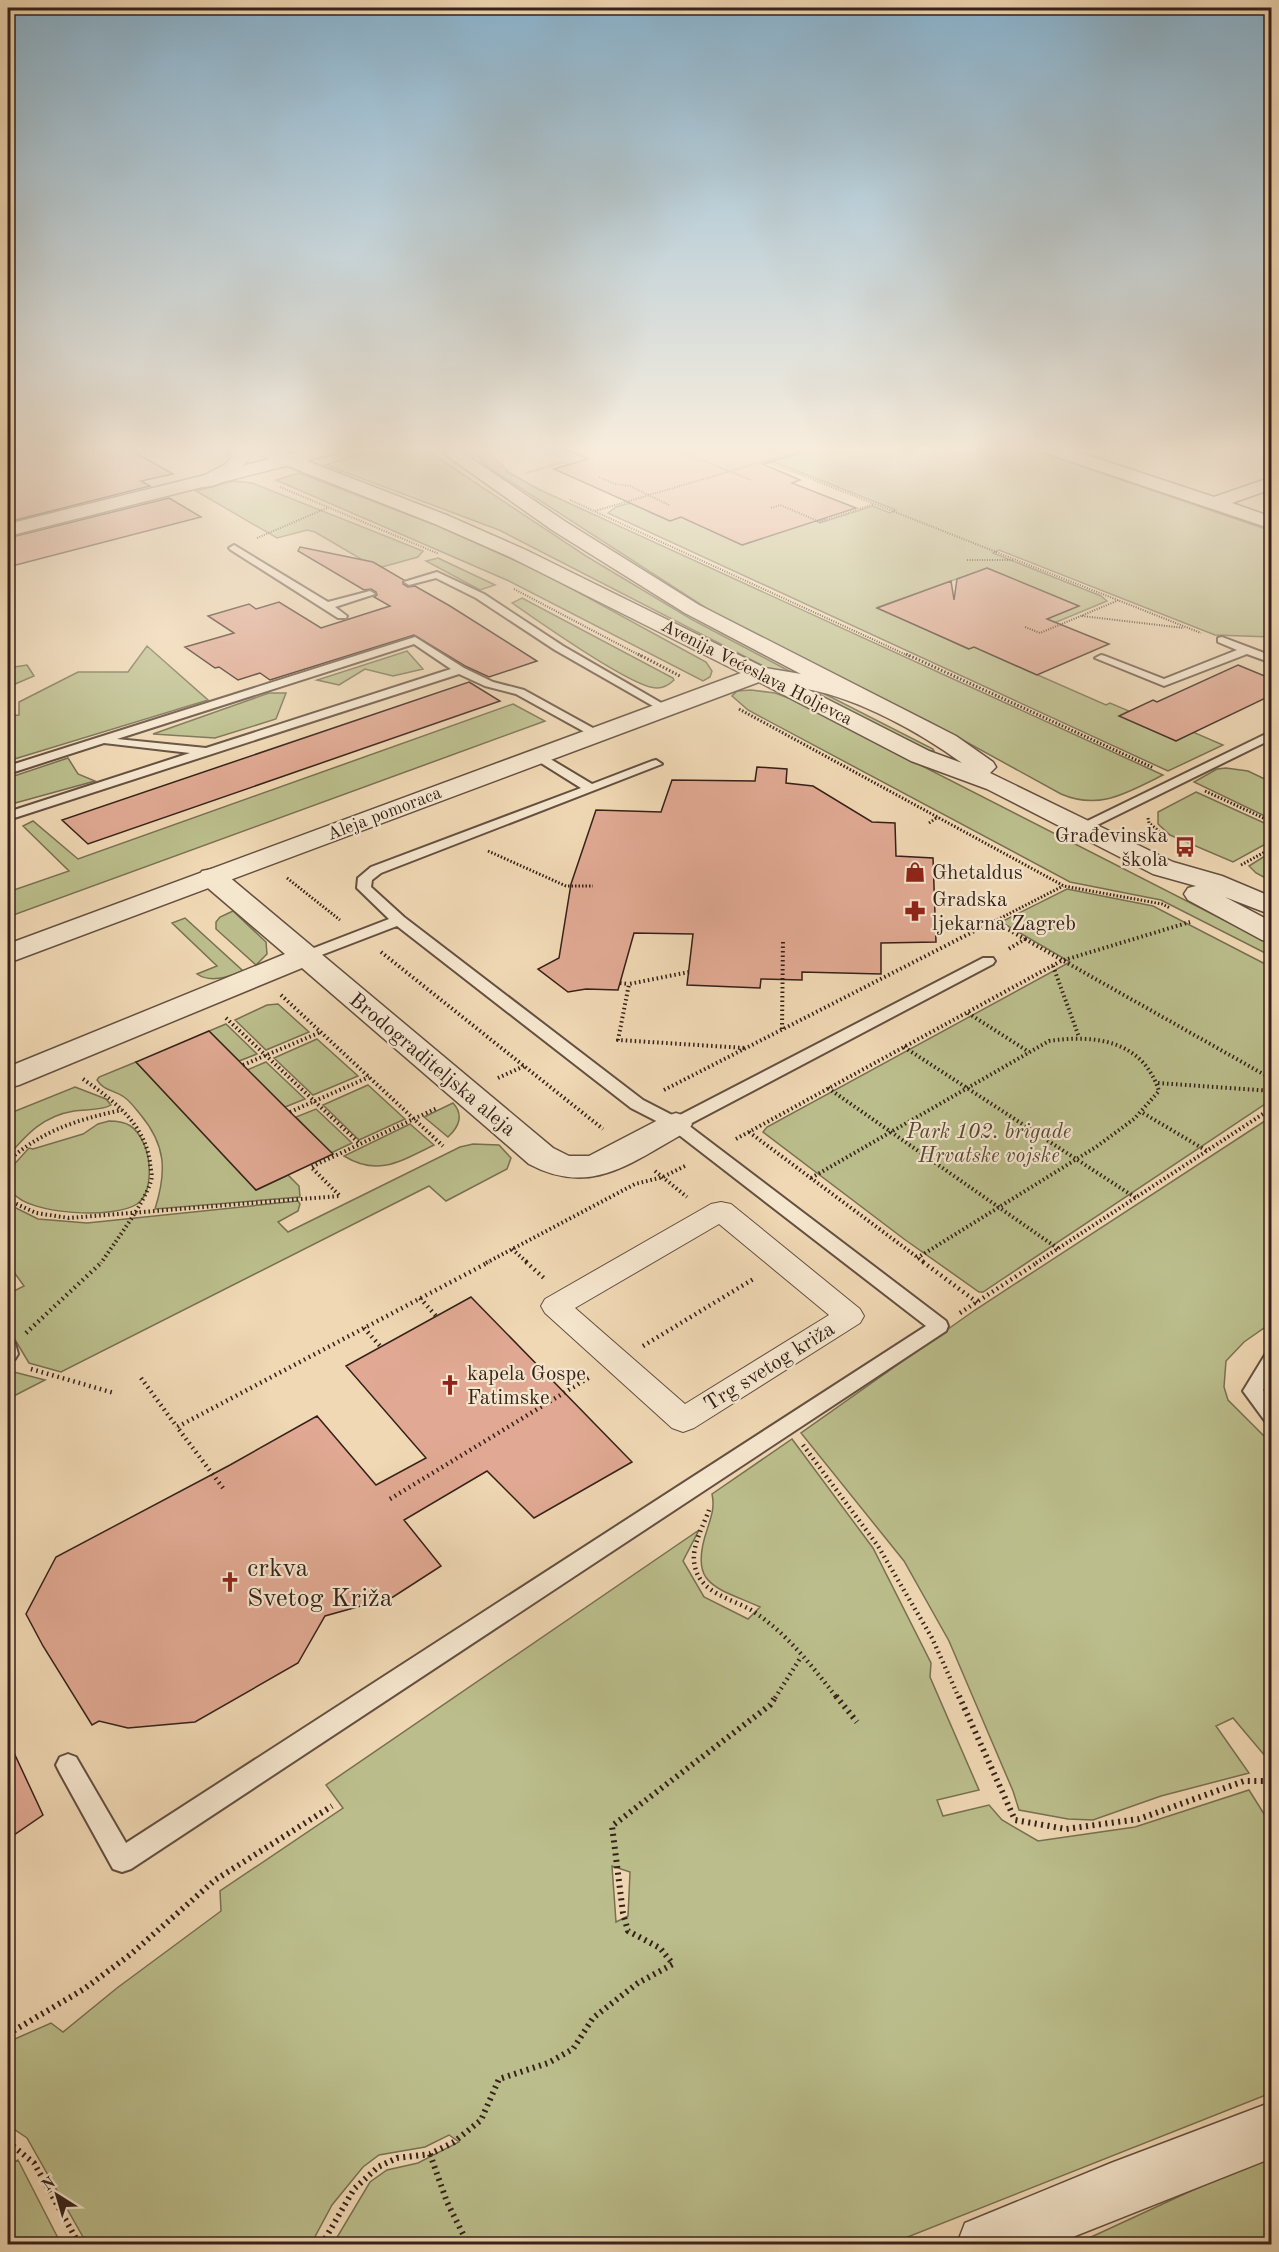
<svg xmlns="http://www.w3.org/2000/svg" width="1279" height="2252" font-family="'Old Standard TT',serif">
  <rect width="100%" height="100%" fill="#f0d8b4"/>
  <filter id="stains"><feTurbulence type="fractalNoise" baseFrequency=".00333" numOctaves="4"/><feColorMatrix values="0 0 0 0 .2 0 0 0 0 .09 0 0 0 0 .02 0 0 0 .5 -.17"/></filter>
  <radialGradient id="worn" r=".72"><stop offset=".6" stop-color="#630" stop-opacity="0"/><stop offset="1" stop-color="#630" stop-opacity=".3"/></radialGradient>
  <path fill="#bbbe8c" stroke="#787052" stroke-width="1.5" fill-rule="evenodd" d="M382 446H420L586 556 691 619 795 674 773 671 499 530 326 465Z
    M466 446H484L508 472 538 489 1163 775C1128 792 1100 811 1061 794L930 722 717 615 491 469Z
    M824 446H1022L1271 531V637L1215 635 999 550 993 553 1101 596 1107 601 1047 626 1037 622 1078 606 987 568 878 607 968 649 1019 629 1024 669 1106 705 1110 703 1129 711 1120 716 1176 741 1193 732 1223 745 1168 771 608 513 616 507 648 498 649 512 670 521 681 517 743 545 774 534 762 492 826 519 820 521 780 504 820 523 873 506 890 513 896 510 772 461Z
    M299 473 438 526 543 573 706 662 712 671 710 677 703 681 509 581 276 480Z
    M234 481 252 483 423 551 418 557 382 567 361 559 315 532 307 530 277 538 196 491Z
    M438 558 495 585 480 590 426 561Z
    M522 598 673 678 674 680C670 684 663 688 657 688 635 690 535 619 512 603Z
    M147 646 208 700 8 761V716L19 715V702L78 672H128Z
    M407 651 423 669 393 676 365 669 339 685 317 680Z
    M27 665 34 676 8 687V668Z
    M751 690 775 693 791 699 1271 944V956L1161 900 1070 882 748 710 732 696 737 691Z
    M821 692 933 749 934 751H930L816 693Z
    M269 693H286L276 719 215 738 153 734Z
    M513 704 545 721 8 917V892L69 871 23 826 33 821 78 859Z
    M68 758 78 774 95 781 8 805V778Z
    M1226 768 1248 771 1271 782V819L1194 782 1217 769Z
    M1196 792 1271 826V841L1233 862 1170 835 1158 824V812Z
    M1271 852V881L1256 873 1249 866Z
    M1067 889 1153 906 1271 967V1100L983 1292H979L904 1239 763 1132 767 1127 1070 962 1001 922Z
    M233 911 266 942 267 954 256 965 216 929V922L220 917Z
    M185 918 242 970 241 972C228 977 210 983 197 974L217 966 172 923Z
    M278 1004 309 1032 266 1050 235 1020 267 1005Z
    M226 1024 257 1054 239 1061 209 1031Z
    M317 1039 358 1076 313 1095 274 1058Z
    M136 1062 256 1190 288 1175 299 1186 300 1197 155 1209C167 1171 166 1145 140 1114 135 1108 130 1101 124 1097 114 1090 104 1091 97 1080L99 1077Z
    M266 1062 305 1099 285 1107 247 1070Z
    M368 1085 405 1119 359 1140 323 1105Z
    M75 1087 106 1099 111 1105C102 1111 85 1109 74 1111 43 1116 27 1134 8 1156V1114Z
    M453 1103C464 1115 459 1127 448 1137L424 1117Z
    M316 1109 352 1143 331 1153 296 1117Z
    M1271 1117V1323L1244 1342 1226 1361 1224 1387 1228 1400 1271 1443V1763L1233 1718 1216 1726 1249 1773 1161 1796 1093 1820 1068 1819 1019 1810 1013 1791 949 1641 904 1561 801 1433 975 1310Z
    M109 1121C127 1121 136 1126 144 1144 151 1160 153 1193 137 1204 115 1219 30 1215 13 1193 8 1186 7 1179 8 1171L29 1148 33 1149 83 1134 98 1124Z
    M410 1124 434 1145C401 1161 378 1177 344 1156Z
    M473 1144 499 1145 511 1158 507 1169 446 1201 429 1186 61 1372 29 1363 8 1328V1294L24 1286 8 1264V1204L38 1219 87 1223 298 1201 300 1204 298 1211 278 1222 288 1232 460 1147Z
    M10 1371 45 1380 8 1399V1372Z
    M792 1439 873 1548 931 1663 930 1677 979 1790 937 1800 943 1816 989 1805 1002 1820 1038 1841 1135 1827 1249 1790 1269 1822 1271 1821V2093L890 2244H333L370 2182 387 2170 418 2163 459 2142 449 2135 425 2147 379 2155 363 2167 332 2205 311 2244H87L27 2138 8 2125V2042L51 2023 63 2032 117 1988 221 1911 220 1891 343 1808 326 1785 699 1530 683 1561 704 1597 748 1619 760 1607C716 1587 688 1586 707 1530 711 1517 715 1508 712 1494ZM612 1866 630 1872 628 1916 616 1922Z
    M1271 2154V2244H1076Z
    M18 2160 61 2244H8V2165Z"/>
  <path fill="#e1a993" stroke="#352119" stroke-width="1.5" d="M8 446H124L173 474 141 481 150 486 8 522Z
    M557 446H799L800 453 763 464 800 480 792 483 856 508 742 545 681 517 670 521 554 469 588 459Z
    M169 498 201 517 8 567V538Z
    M300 547 373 562 404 580 403 584 408 587 415 586 450 606 537 661 489 677 465 666 414 635 270 680 260 673 238 680 219 667 215 668 185 647 234 633 208 616 249 604 256 609 279 602 321 628 390 606 374 597 377 595 376 592 371 589 364 590 298 551Z
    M987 568 1079 606 1047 619 1109 644 1037 675 974 647 969 649 877 608 951 581 954 600 957 579Z
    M1238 665 1272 679V695L1176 741 1119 716 1153 700 1157 702Z
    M469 682 500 701 88 844 62 820Z
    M757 767 787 769 786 783 813 786 872 822 895 823 896 856 933 858 936 942 881 943V974L802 972V980L761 979 760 988 687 985 693 934 634 933 618 990 586 989 568 992 538 969 559 958 571 884 596 810 661 812 672 780 755 781Z
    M209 1031 285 1107 333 1154 256 1190 136 1062Z
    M471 1297 632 1462 534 1518 487 1471 404 1520 441 1566 393 1597 325 1616 298 1663 195 1722 128 1728 99 1721 92 1725 43 1646 26 1614 56 1557 230 1465 317 1416 376 1485 426 1458 346 1366Z
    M8 1740 43 1815 8 1839Z"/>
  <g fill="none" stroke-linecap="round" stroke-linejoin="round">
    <g stroke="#644f40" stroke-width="4">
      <path id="service" d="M234 545 328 602 370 591 375 594 335 607 347 616 346 618H338L231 550 229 548Z
        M437 572 484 594 563 646 670 708 664 712 660 710 555 650 476 598 436 578 409 585 404 582Z
        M415 637 464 668 493 682 524 690 602 733 600 736H592L516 694 485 686 459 674 8 820V812L190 753 104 743 8 774V766ZM414 644 451 669 206 748 117 739Z
        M1222 637 1272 656V663L1247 654 1164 686 1095 658 1101 655 1105 656 1164 679 1237 650 1218 642V638Z
        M1272 731V739L1087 830H1077L1075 827Z
        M537 751 592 784 652 761 656 760 662 764 381 873 372 880 371 887 404 917 643 1100 676 1117 983 958H993L995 961 993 964 688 1125 946 1321 948 1326 946 1331 131 1869 122 1872 113 1869 60 1773 56 1765 60 1757 68 1754 76 1757 126 1843 926 1326 670 1128 631 1108 397 926 311 959H301L299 956 301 953 389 919 357 888 358 878 371 867 581 788 533 758 531 755Z
        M8 1341 15 1343 18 1354 15 1359 8 1361Z
        M1272 1353V1377L1263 1390 1272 1401V1423L1265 1421 1243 1391 1265 1355Z"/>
    </g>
    <g stroke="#644f40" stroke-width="2">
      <path id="pedestrian" d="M721 1202 731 1204 860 1309 864 1316 860 1323 694 1428 683 1432 672 1428 545 1313 541 1306 545 1299 711 1204ZM719 1224 829 1315 685 1404 575 1308Z"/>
    </g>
    <g stroke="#644f40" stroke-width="3">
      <path id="minor" d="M322 446H352L349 450 8 536V524Z
        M1034 446H1060L1214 497 1272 477V489L1232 503 1272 517V529L1037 450Z
        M212 869 222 871 553 1148 569 1156H589L664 1117 676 1113 688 1117 692 1124 688 1131C633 1161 592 1198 529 1164L302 968 19 1085 8 1088V1067L285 954 202 883 198 877 202 871Z"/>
    </g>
    <g stroke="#644f40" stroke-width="3">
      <path id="tertiary" d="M226 446H244L250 457C240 471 217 491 199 486L196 482 199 478 226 464 232 457Z
        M244 446H342L339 450 333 451 284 452 449 516 526 550 765 668 801 674 685 613 552 530 433 446H453L566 522 699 605 956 736 993 762 996 767 990 773 1173 862 1222 876 1272 897V915L1225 897 1272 922V942L1262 940 1188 900 1184 894 1188 888 1196 886 1153 874 987 789 911 761 759 682 8 963V944L741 673 512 558 435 524 247 450ZM807 689C860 699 919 732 962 763L929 751Z
        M1272 2102V2158L1055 2244H957L965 2223 1111 2163Z"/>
    </g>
    <path stroke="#352119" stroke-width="2" stroke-dasharray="1 1.5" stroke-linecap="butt" d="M185 446 204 454
      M667 446 751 480
      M763 446 779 456
      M107 449 122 446
      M766 461 1201 633
      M526 473 564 462 569 464
      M599 477 615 484 630 486 669 505
      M280 487 439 554
      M570 500 909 656
      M771 508 780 505 820 522 874 504
      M595 511 816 446
      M257 538 327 508
      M967 560H1014
      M514 589 641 656
      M1082 616 1184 628
      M1025 627 1040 633 1119 600"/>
    <path stroke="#352119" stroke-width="3" stroke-dasharray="1.5 2" stroke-linecap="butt" d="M638 654 680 676
      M906 654 1154 768
      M739 709 1064 886 1162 904 1170 908
      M1205 791 1272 822
      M1148 818 1149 823 1160 832
      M929 823 938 817
      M488 851 566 886H593
      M1241 865 1272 848
      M287 878 340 920
      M993 921 996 923
      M991 923 1063 886"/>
    <path stroke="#352119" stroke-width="4" stroke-dasharray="1.5 3" stroke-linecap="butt" d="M993 921 1025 939 1007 950
      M1025 939 1272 1079
      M381 952 603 1129
      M1053 966 1079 1037
      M689 972 629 984 618 1040 745 1048
      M620 983 629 984
      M281 995 443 1146
      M968 1013 1029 1052
      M226 1018 360 1144
      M782 1029 783 939
      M904 1047 1136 1198
      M243 1065 321 1032
      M498 1078 524 1066
      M83 1079C114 1101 144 1123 150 1162 150 1168 153 1175 151 1181 144 1204 115 1242 101 1263
      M1158 1083 1272 1091
      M828 1088 1060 1250
      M664 1090 994 921
      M290 1112 369 1077
      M1143 1113 1207 1151
      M749 1132 925 1263
      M736 1139 1061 961 1190 922
      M8 1161C41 1131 79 1119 122 1110
      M655 1171 687 1197
      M811 1178 1049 1041C1096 1034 1143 1041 1159 1091L1134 1119 1096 1147 917 1258
      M339 1195 311 1167 437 1108
      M8 1200 36 1213 69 1218 339 1196
      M512 1249 528 1263
      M486 1263 635 1184 663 1177 687 1165
      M1036 1263 1272 1108"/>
    <path stroke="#352119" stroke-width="4.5" stroke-dasharray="1.5 4" stroke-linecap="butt" d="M526 1262 545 1279
      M923 1262 978 1303
      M420 1298 436 1316
      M960 1313 1038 1262
      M364 1328 381 1347
      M26 1333 102 1262
      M643 1346 755 1278
      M31 1369 114 1393
      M141 1378 177 1427
      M803 1445 878 1546 932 1638 959 1698
      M223 1488 177 1427 489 1262
      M390 1499 590 1377
      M709 1510C703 1527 690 1548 695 1567 701 1593 730 1598 751 1610 786 1632 812 1666 837 1698
      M775 1698 801 1657"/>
    <path stroke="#352119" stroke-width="6" stroke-dasharray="2 4.5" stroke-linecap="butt" d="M836 1696 857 1722
      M959 1696 1015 1820 1066 1829 1139 1819 1244 1781H1267
      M8 2034 84 1989 131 1954 215 1880 332 1806
      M8 2142 34 2163 79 2244
      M430 2154 447 2202 468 2244
      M322 2244 354 2189 378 2167 397 2158 430 2154 454 2142 481 2120 499 2079 548 2063 573 2049 593 2018 638 1983 673 1964 660 1948 628 1931 623 1913 612 1826 770 1705 776 1696"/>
    <use href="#service" fill="#f5e6ce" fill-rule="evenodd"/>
    <use href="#pedestrian" fill="#f5e6ce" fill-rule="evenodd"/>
    <use href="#minor" fill="#f5e6ce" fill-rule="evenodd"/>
    <use href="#tertiary" fill="#f5e6ce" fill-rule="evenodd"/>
  </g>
  <linearGradient id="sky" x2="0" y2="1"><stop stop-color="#89b6d3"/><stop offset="0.59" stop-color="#f8eddd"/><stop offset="1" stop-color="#f8eddd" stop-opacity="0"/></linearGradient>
  <rect width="1279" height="761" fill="url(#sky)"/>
  <defs>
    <g id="bus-bare" transform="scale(1.62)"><path d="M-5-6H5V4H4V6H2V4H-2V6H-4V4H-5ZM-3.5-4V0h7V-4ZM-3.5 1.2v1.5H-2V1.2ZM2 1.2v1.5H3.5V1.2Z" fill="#8f2418" stroke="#f5e6ce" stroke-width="2.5" paint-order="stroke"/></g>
    <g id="shop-bare" transform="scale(1.62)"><path d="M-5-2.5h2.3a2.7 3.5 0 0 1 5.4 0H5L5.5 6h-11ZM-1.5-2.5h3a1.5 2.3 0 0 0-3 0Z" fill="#8f2418" stroke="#f5e6ce" stroke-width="2.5" paint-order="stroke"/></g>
    <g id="pharmacy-bare" transform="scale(1.62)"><path d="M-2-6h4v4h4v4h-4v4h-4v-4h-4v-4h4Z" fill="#8f2418" stroke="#f5e6ce" stroke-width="2.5" paint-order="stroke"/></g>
    <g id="church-bare" transform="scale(1.62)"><path d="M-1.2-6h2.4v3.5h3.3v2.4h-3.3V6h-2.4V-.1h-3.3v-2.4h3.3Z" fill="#8f2418" stroke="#f5e6ce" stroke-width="2.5" paint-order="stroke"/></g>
  </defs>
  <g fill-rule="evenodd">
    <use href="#bus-bare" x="1185" y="847"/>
    <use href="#shop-bare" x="915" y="872"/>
    <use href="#pharmacy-bare" x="915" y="911"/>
    <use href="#church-bare" x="450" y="1385"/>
    <use href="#church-bare" x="230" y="1582"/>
  </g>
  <g text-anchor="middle" stroke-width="4.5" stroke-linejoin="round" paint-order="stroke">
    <g font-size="18" fill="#352119" stroke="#f5e6ce">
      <text transform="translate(757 672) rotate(27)" y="6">Avenija Većeslava Holjevca</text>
      <text transform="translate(384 813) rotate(-21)" y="6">Aleja pomoraca</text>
    </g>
    <g font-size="21" fill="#352119" stroke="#f5e6ce" text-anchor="start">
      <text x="1168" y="842" text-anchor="end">Građevinska<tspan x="1168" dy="24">škola</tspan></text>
      <text x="932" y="879">Ghetaldus</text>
      <text x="932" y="906">Gradska<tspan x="932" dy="24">ljekarna Zagreb</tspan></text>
      <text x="467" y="1380">kapela Gospe<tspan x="467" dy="24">Fatimske</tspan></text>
    </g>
    <g font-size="21" fill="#352119" stroke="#f5e6ce">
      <text transform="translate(433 1064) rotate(40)" y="7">Brodograditeljska aleja</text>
      <text transform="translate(769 1366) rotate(-32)" y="7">Trg svetog križa</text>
    </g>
    <g font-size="21" font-style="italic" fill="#564836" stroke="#f5e6ce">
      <text x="989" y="1138">Park 102. brigade<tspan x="989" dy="24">Hrvatske vojske</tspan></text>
    </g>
    <g font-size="26" fill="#352119" stroke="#f5e6ce" text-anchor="start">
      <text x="247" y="1576">crkva<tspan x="247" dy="30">Svetog Križa</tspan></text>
    </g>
  </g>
  <rect width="1279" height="2252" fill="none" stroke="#f0d8b4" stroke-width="30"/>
  <rect x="9" y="9" width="1261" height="2234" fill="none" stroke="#352119" stroke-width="3"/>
  <rect x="15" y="15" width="1249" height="2222" fill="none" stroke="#352119" stroke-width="1.5"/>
  <g transform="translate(57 2195) rotate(323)" stroke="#f5e6ce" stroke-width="4.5" paint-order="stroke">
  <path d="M0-4.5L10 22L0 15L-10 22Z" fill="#352119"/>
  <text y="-9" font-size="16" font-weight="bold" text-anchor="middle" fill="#352119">N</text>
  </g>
  <rect width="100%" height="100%" filter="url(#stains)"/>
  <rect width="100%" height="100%" fill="url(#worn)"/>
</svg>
